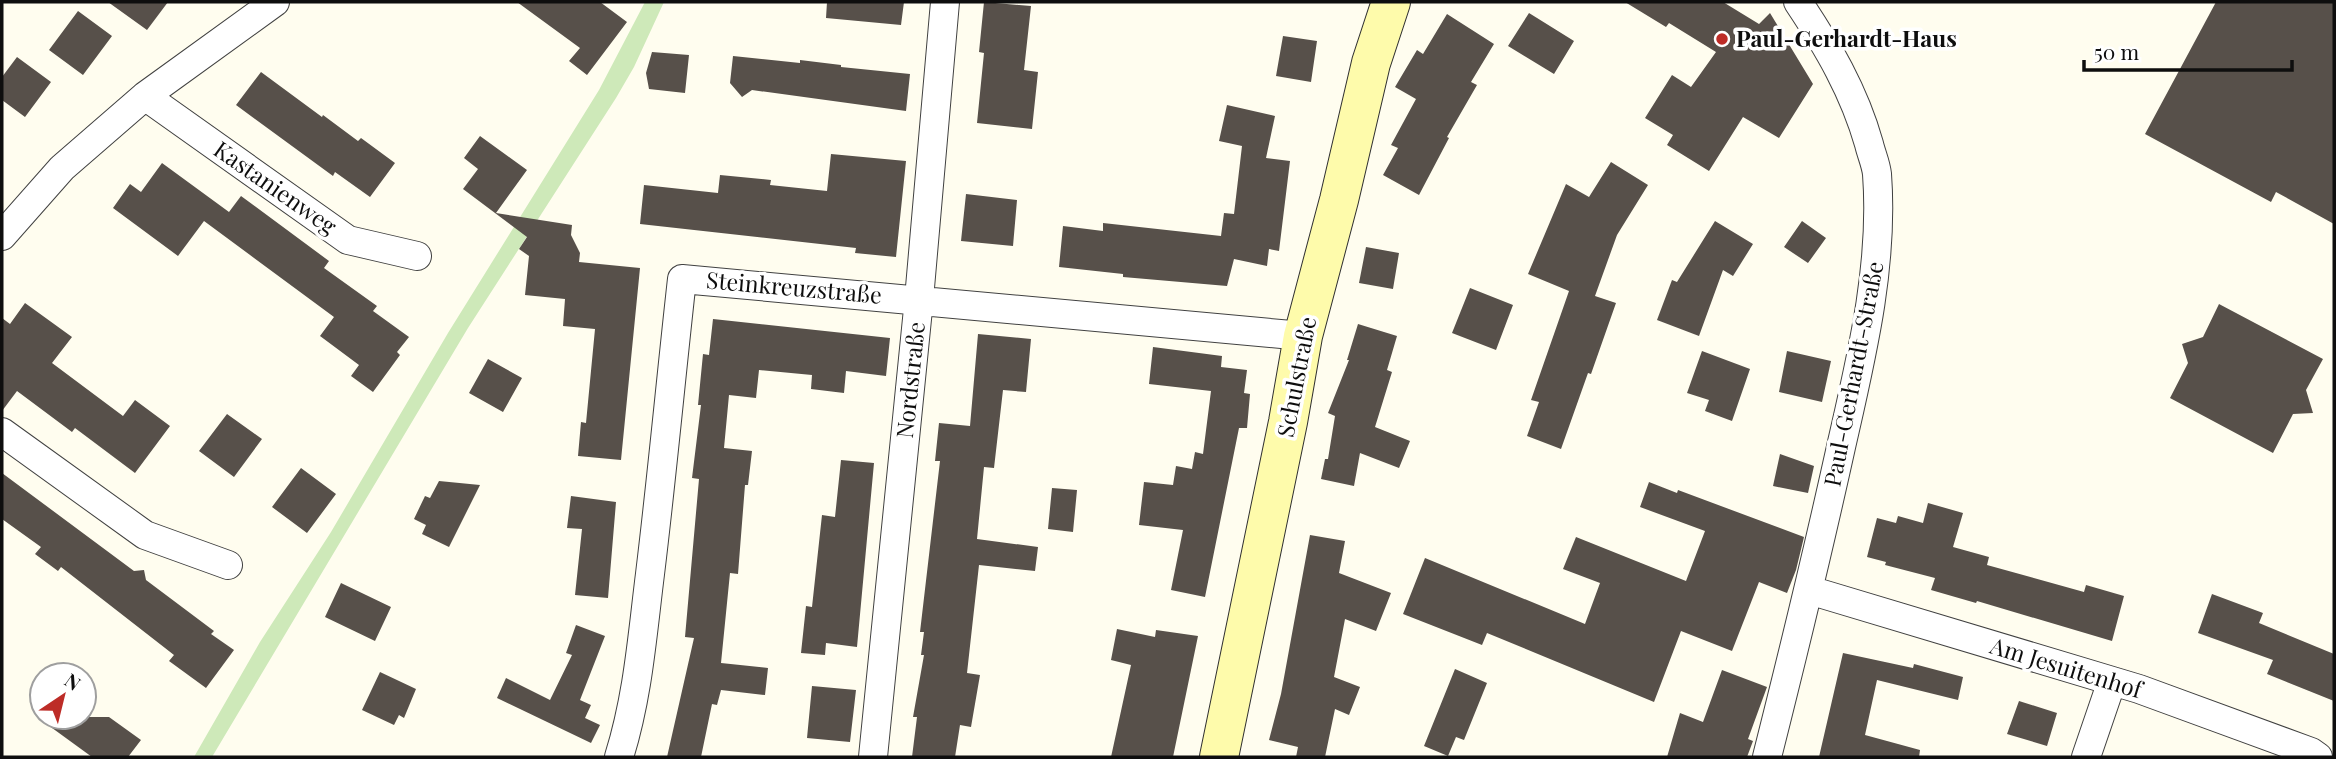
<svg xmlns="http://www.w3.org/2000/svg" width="2336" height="759" font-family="'Playfair Display',serif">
  <rect width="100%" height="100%" fill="#fffdef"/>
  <path fill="#cee9b9" d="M645 2H664L634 67 616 98 468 328 212 757H194L260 642 331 532 448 333 599 90Z"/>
  <path fill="#57504a" d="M108 2H168L147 30Z
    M517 2H600L627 22 587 75 569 61 580 48Z
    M827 2H904L901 25 826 18Z
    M984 2 1031 6 1024 70 1038 72 1032 129 977 123 984 53 979 52Z
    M1625 2H1723L1759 24 1770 13 1813 84 1779 138 1743 117 1709 171 1667 145 1673 135 1645 118 1672 75 1691 87 1716 52 1669 23 1666 27Z
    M2216 2H2334V224L2276 192 2271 202 2145 134Z
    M78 11 112 36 83 75 49 50Z
    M1529 13 1574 41 1554 74 1508 46Z
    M1447 14 1494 44 1471 82 1477 85 1447 137 1449 138 1419 195 1383 175 1398 148 1391 145 1416 99 1395 87 1417 50 1423 54Z
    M1283 36 1317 41 1311 82 1276 76Z
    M652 52 689 55 685 93 649 89 646 73Z
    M733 56 800 63V60L841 65V67L910 74 906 111 752 90 742 97 730 83Z
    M17 57 51 82 25 117 2 100V77Z
    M261 72 322 117 323 115 358 141 361 138 395 163 370 197 335 172 333 176 236 105Z
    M1227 105 1275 116 1266 158 1290 161 1279 251 1269 249 1267 266 1234 259 1227 286 1123 277V274L1059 267 1063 226 1103 231V223L1221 236 1224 213 1234 214 1242 146 1219 141Z
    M480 136 527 170 496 213 572 225 571 235 580 253 579 262 640 268 621 460 578 456 581 422 586 423 595 329 563 326 565 299 525 295 529 256 519 249 527 237 463 189 478 169 464 158Z
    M831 154 906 161 896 257 855 253 856 248 640 224 644 185 718 193 720 175 771 180 770 185 827 191Z
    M1611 162 1648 185 1617 235 1595 296 1616 303 1591 374 1588 373 1561 449 1527 436 1539 402 1531 400 1569 291 1528 274 1566 184 1589 197Z
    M162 163 229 212 241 196 329 261 324 268 377 306 373 311 409 337 397 352 400 355 373 392 351 376 359 365 320 336 334 317 204 221 178 256 113 208 130 184 141 192Z
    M966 194 1017 200 1013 246 961 241Z
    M1715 221 1753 244 1733 276 1723 270 1699 336 1657 320 1672 280 1677 282Z
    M1802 221 1826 238 1808 263 1784 247Z
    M1366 247 1399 253 1393 289 1359 283Z
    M1470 288 1513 305 1496 350 1452 333Z
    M25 303 72 337 52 363 123 416 135 400 170 426 135 473 75 428 72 432 17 391 2 411V318L10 324Z
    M2219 304 2323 359 2306 390 2313 413 2293 414 2273 453 2170 398 2188 363 2182 344 2203 337Z
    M713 319 890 338 886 376 846 371 844 393 811 389 812 375 759 370 756 398 729 395 724 448 752 451 748 485H745L738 574 730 573 721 663 768 668 765 695 721 690 717 705 712 704 701 757H667L694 638 685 637 699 479 692 478 701 405H698L703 354 709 355Z
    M1358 324 1397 336 1387 370 1392 372 1375 427 1410 441 1399 468 1360 453 1354 486 1321 479 1325 459H1328L1335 416 1328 413 1349 360H1347Z
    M978 334 1031 339 1026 392 1003 390 994 468 984 467 977 539 1038 547 1035 571 979 565 967 673 980 675 971 727 960 725 955 757H912L917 717H913L924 655H921L924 632H920L940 461H935L939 423 970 426Z
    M1153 347 1222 356 1221 367 1247 370 1244 393 1250 394 1247 428H1239L1205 597 1171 590 1183 530 1139 525 1144 482 1173 485 1176 466 1192 469 1195 452 1203 454 1211 391 1149 384Z
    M1702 351 1750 369 1732 421 1705 411 1709 400 1687 393Z
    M1787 351 1831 361 1822 402 1779 392Z
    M488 359 522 378 503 412 469 393Z
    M227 414 262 439 234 477 199 451Z
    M1780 454 1814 466 1808 493 1773 486Z
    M841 460 874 463 857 647 826 643 825 655 801 653 806 606 812 607 822 515 835 517Z
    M301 468 336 494 307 533 272 507Z
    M2 473 134 571 144 570 146 580 214 631 211 634 234 650 206 688 169 661 174 655 61 567 58 571 35 554 41 547 2 519Z
    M439 481 480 485 449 547 422 534 426 525 414 519 425 496 430 498Z
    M1649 482 1677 493 1678 490 1804 537 1796 570 1787 593 1759 582 1732 651 1681 631 1654 702 1487 633 1482 645 1403 614 1425 558 1585 624 1600 583 1563 569 1576 537 1686 581 1705 531 1640 507Z
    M1052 488 1077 490 1073 532 1048 529Z
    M571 496 616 502 608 598 575 595 582 529 567 528Z
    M1928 503 1963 513 1953 547 1989 557 1987 565 2084 592 2086 585 2124 596 2112 641 1977 601 1976 603 1931 590 1935 578 1885 565 1886 562 1867 557 1877 518 1896 523 1898 516 1923 523Z
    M1310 535 1345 541 1339 573 1391 593 1376 631 1345 619 1334 677 1360 687 1349 715 1335 709 1325 757H1296L1298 747 1269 740 1281 694Z
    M341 583 391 607 375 641 325 617Z
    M2212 594 2263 613 2259 623 2334 654V701L2267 674 2273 660 2198 633Z
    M576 625 605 636 580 700 591 705 585 718 600 725 591 743 497 698 506 678 550 700 572 655 566 653Z
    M1117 629 1155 637 1156 630 1198 636 1173 757H1111L1131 665 1111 660Z
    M1843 653 1913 668 1914 664 1963 677 1958 700 1877 680 1865 735 1920 750 1919 757H1819Z
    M1455 669 1487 683 1464 740 1456 737 1448 756 1424 746Z
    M1722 670 1767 687 1748 739 1753 741 1747 757H1667L1680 713 1703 722Z
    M380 672 416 689 404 718 399 715 394 725 362 710Z
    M812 686 856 690 850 742 807 738Z
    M2019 701 2057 713 2047 746 2007 734Z
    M37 717H109L141 740 128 757H92Z"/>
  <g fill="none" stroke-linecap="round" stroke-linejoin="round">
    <g stroke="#414141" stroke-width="30">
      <path id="street" d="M145 96 348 240 417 256
        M2 236 62 168 145 96 275 2
        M2 432 145 535 228 565
        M1809 590 2139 689 2311 752 2318 757
        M619 757C638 696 642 638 650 574 662 476 671 377 682 279L1303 336
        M873 757 919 299 945 2
        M1767 757C1793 654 1818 551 1841 447 1861 359 1884 266 1877 174 1876 164 1871 153 1869 144 1854 91 1828 47 1798 2
        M2086 757 2112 681"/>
    </g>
    <g stroke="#303030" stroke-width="40">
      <path id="secondary" d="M1219 757 1288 422 1303 336 1339 200 1371 63 1391 2"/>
    </g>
    <use href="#street" stroke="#fff" stroke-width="28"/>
    <use href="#secondary" stroke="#fefbab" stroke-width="38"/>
  </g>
  <circle fill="#bd2c27" stroke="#fff" stroke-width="2.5" cx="1722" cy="39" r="7"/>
  <g text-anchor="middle" stroke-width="7" stroke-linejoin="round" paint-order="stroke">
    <g font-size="23" font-weight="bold" fill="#0e0e0e" stroke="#fff" text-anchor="start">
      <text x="1736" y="47">Paul-Gerhardt-Haus</text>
    </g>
    <g font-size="23" fill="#0e0e0e" stroke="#fff">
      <text transform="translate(275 188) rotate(35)" y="8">Kastanienweg</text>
      <text transform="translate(794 288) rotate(5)" y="8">Steinkreuzstraße</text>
      <text transform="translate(1854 374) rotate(-79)" y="8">Paul-Gerhardt-Straße</text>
      <text transform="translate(1297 377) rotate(-79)" y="8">Schulstraße</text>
      <text transform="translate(911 380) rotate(-84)" y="8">Nordstraße</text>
      <text transform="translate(2066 668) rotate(17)" y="8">Am Jesuitenhof</text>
    </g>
  </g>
  <rect width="2336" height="759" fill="none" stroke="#0e0e0e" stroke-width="7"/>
  <g transform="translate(63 696) rotate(35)"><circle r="33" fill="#ffffff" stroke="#9f9f9f" stroke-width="2"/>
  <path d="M0-5L12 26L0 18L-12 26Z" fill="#bd2c27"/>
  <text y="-10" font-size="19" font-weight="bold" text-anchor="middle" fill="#0e0e0e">N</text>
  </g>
  <path d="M2084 60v10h208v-10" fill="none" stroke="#0e0e0e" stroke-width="3.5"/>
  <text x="2094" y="60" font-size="21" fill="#0e0e0e" stroke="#ffffff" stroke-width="5" paint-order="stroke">50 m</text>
</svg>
